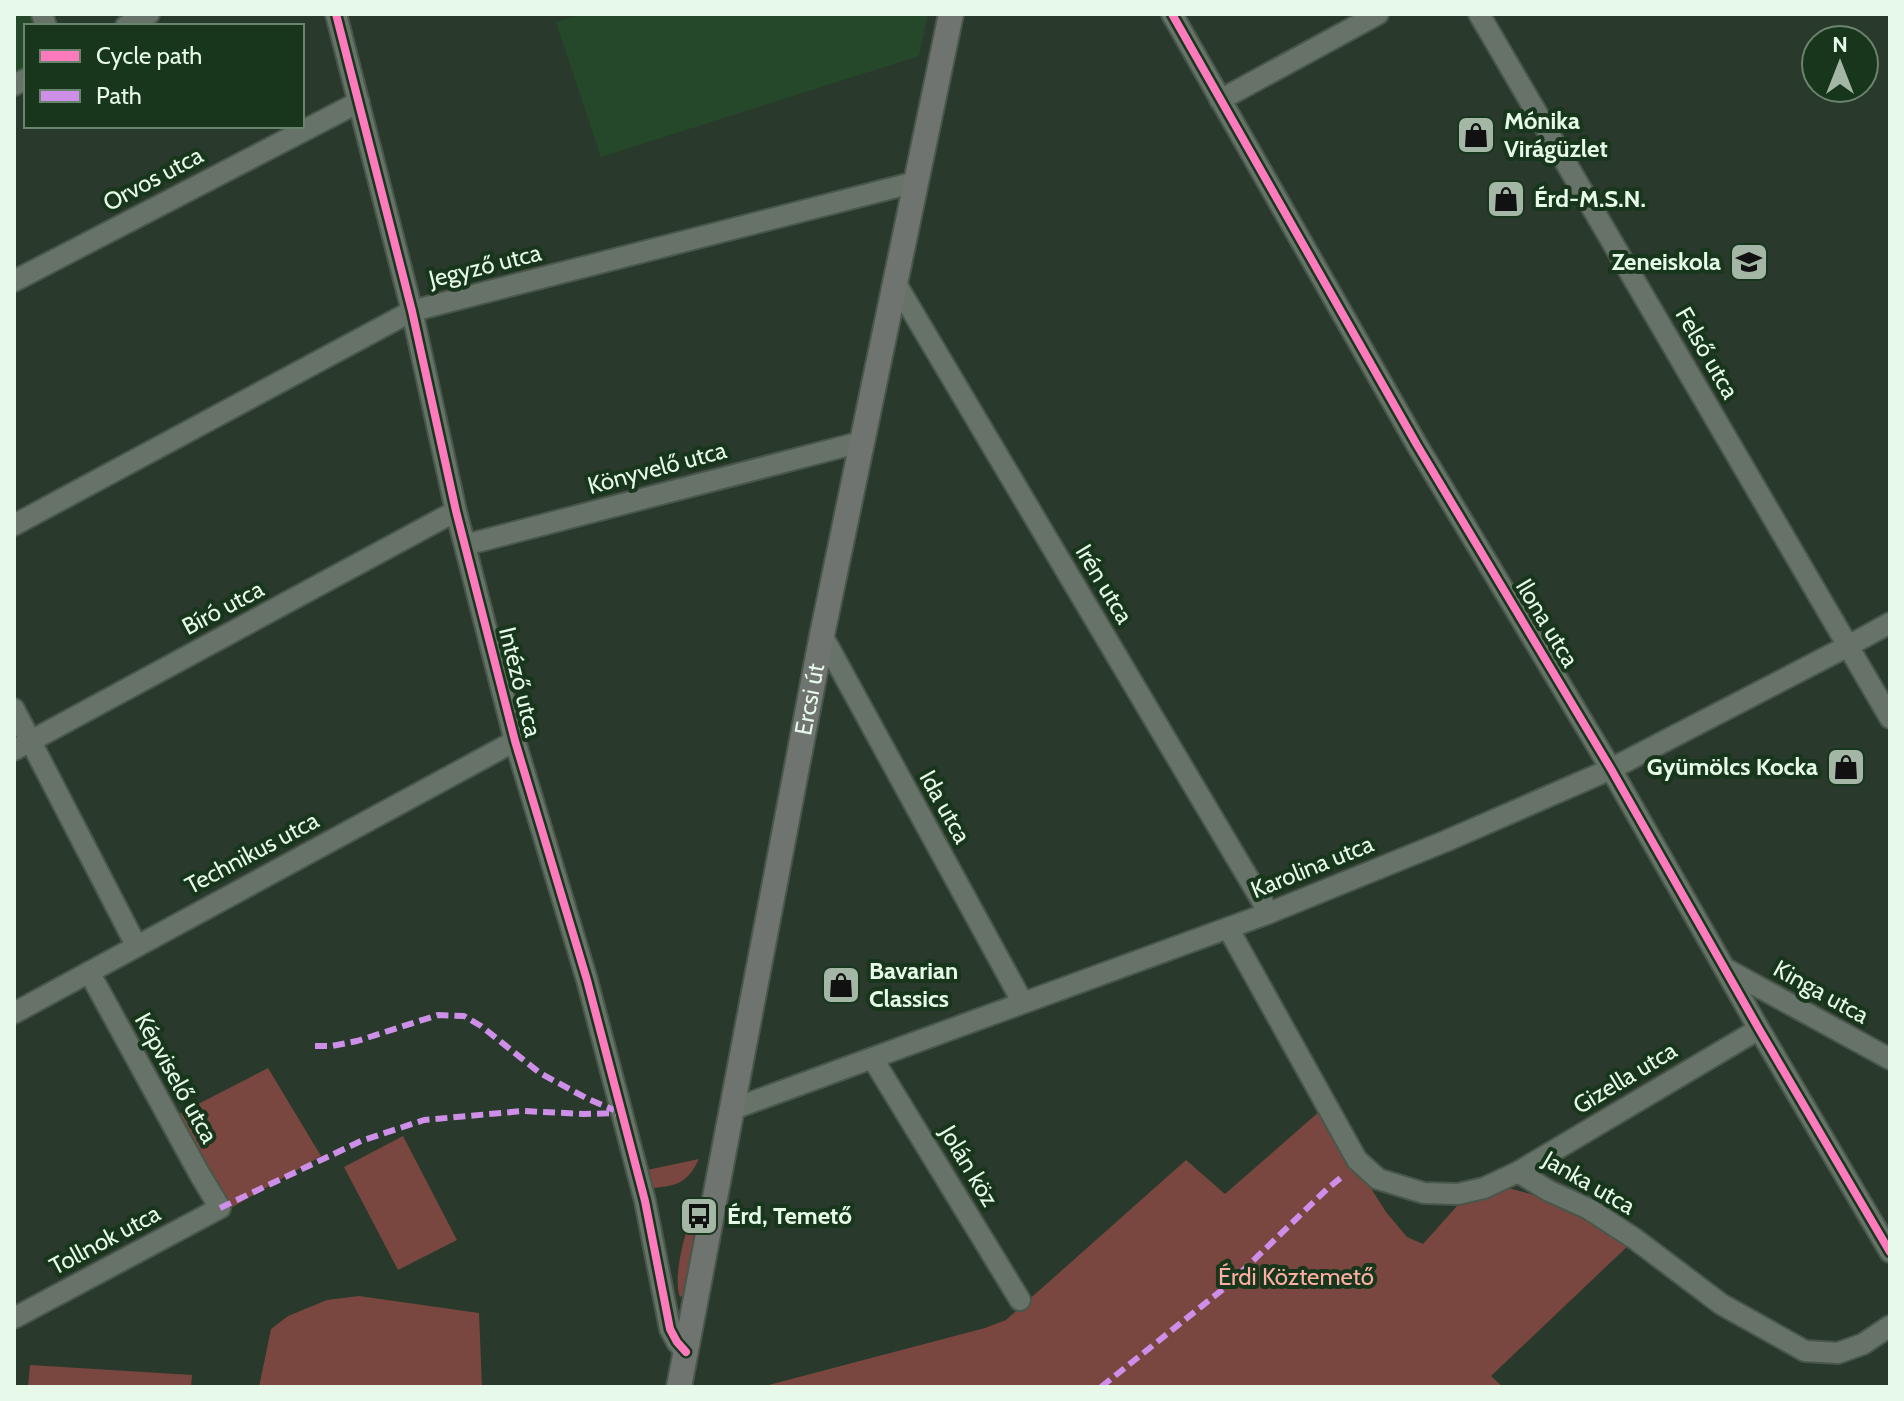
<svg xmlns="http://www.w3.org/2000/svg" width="1904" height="1401" font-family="Cabin,sans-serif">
  <rect width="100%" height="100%" fill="#29392b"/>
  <path fill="#26482a" d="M14 14H35L38 26H26V67L14 74Z
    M583 14H928L919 56 601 157 556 22Z"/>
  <path fill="#79473f" d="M268 1068 321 1156 224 1212 173 1117Z
    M1321 1110 1386 1212 1407 1237 1423 1244 1457 1206 1480 1193 1508 1188 1545 1198 1586 1213 1631 1243 1491 1376 1503 1387H761L985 1328 1006 1320 1186 1160 1225 1194Z
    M403 1136 457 1240 398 1270 344 1167Z
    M699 1159C688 1182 678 1186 653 1188L649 1185 647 1170Z
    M690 1222 693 1223 694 1231 689 1292 680 1297C673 1281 683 1238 690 1222Z
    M359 1296 479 1313 482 1387H259L271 1329 288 1316 327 1300Z
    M30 1365 192 1375 191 1387H28Z"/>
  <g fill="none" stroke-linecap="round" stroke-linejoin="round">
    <g stroke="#49574b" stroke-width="24">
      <path id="minor" d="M42 14 46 26
        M336 14 412 311 456 511 515 741 587 980 645 1201 670 1329 677 1342 686 1352
        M1172 14 1417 445 1611 769 1759 1029 1890 1252
        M1479 14 1890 718
        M126 26 149 14
        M14 85 26 79
        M1220 100 1378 14
        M14 281 359 102
        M895 282 1269 913
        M14 525 412 311 916 182
        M465 545 861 442
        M822 635 1023 1003
        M14 709 136 945
        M14 750 456 511
        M1228 928 1357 1160 1378 1179 1424 1193 1458 1194 1484 1188 1518 1172 1549 1191 1589 1209 1635 1239 1721 1304 1805 1351 1838 1353 1863 1344 1890 1326
        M1726 969 1890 1059
        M14 1013 515 741
        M873 1059 1020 1300
        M733 1109 1269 913 1446 841 1611 769 1848 646 1890 623
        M1518 1172 1759 1029
        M14 1318 220 1208 199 1173 89 972"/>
    </g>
    <g stroke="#49574b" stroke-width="28">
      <g id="major">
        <path id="s1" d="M679 1387 822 635 951 14"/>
      </g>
    </g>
    <use href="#minor" stroke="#677368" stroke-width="20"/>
    <use href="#major" stroke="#6f7470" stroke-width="24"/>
    <path stroke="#ce8fe9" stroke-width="6" stroke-dasharray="12 6" stroke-linecap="butt" d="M315 1046H332L357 1041 438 1015 464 1016 481 1026 540 1073 586 1098 614 1110
      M220 1208 361 1141 424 1120 523 1111 584 1114 622 1113
      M1101 1387 1227 1286 1327 1189 1343 1176"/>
    <g stroke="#17361c" stroke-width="13">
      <path id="cycleway" d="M336 14 412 311 456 511 515 741 587 980 645 1201 670 1329 677 1342 686 1352
        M1172 14 1417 445 1611 769 1759 1029 1890 1252"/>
    </g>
    <use href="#cycleway" stroke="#fd7abc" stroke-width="8"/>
  </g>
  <defs>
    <g id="shop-square" transform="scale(2)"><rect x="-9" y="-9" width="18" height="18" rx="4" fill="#a4b6a6" stroke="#17361c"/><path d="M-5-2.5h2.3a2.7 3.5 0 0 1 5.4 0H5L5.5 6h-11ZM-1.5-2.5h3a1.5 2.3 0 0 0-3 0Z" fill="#111"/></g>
    <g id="school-square" transform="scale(2)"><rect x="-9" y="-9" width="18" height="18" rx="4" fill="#a4b6a6" stroke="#17361c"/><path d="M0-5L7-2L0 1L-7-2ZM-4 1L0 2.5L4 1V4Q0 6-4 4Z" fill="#111"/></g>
    <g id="bus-square" transform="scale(2)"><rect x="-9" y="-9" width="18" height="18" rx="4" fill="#a4b6a6" stroke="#17361c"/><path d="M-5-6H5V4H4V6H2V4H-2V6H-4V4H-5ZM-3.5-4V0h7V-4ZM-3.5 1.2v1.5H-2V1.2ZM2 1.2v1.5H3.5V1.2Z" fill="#111"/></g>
  </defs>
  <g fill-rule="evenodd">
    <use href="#shop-square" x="1476" y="135"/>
    <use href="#shop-square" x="1506" y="199"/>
    <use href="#school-square" x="1749" y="262"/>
    <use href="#shop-square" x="1846" y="767"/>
    <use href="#shop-square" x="841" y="985"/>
    <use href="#bus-square" x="699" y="1216"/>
  </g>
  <g text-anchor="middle" stroke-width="8" stroke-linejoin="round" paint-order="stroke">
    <g font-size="24" font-weight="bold" fill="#e7f9e9" stroke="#17361c" text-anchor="start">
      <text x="1504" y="129">Mónika<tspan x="1504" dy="28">Virágüzlet</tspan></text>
      <text x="1534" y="207">Érd-M.S.N.</text>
      <text x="1721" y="270" text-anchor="end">Zeneiskola</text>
      <text x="1818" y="775" text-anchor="end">Gyümölcs Kocka</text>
      <text x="869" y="979">Bavarian<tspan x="869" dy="28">Classics</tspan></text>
      <text x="727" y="1224">Érd, Temető</text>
    </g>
    <g font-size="24" fill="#e7f9e9" stroke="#17361c">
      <text transform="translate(153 179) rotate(-28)" y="8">Orvos utca</text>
      <text transform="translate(485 266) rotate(-14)" y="8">Jegyző utca</text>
      <text transform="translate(1707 353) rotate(60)" y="8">Felső utca</text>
      <text transform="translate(657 468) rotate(-15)" y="8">Könyvelő utca</text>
      <text transform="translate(1104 584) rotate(59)" y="8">Irén utca</text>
      <text transform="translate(223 608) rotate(-28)" y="8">Bíró utca</text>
      <text transform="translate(1547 623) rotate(59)" y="8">Ilona utca</text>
      <text transform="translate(520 682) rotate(76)" y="8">Intéző utca</text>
      <text dy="8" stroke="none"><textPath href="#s1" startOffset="700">Ercsi út</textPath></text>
      <text transform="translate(945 807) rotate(61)" y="8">Ida utca</text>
      <text transform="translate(252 853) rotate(-28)" y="8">Technikus utca</text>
      <text transform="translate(1312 867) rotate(-22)" y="8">Karolina utca</text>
      <text transform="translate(1821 992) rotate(29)" y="8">Kinga utca</text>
      <text transform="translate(176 1078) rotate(61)" y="8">Képviselő utca</text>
      <text transform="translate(1625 1078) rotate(-31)" y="8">Gizella utca</text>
      <text transform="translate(969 1166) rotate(59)" y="8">Jolán köz</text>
      <text transform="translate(1589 1183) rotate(30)" y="8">Janka utca</text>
      <text transform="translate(105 1240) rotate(-28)" y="8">Tollnok utca</text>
    </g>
    <g font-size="24" fill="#ffaea4" stroke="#17361c">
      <text x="1296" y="1285">Érdi Köztemető</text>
    </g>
  </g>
  <rect width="1904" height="1401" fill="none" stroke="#e7f9e9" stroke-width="32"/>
  <rect x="24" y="24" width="280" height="104" fill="#17361c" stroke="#6a846e" stroke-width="2"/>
  <rect x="40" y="50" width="40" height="12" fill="#fd7abc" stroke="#6a846e" stroke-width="2"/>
  <text x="96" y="64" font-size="24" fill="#e7f9e9">Cycle path</text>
  <rect x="40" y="90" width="40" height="12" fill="#ce8fe9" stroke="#6a846e" stroke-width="2"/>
  <text x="96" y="104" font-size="24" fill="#e7f9e9">Path</text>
  <g transform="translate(1840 64)"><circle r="38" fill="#17361c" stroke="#6a846e" stroke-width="2"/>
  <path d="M0-6L14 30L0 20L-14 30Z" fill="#a4b6a6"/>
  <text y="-12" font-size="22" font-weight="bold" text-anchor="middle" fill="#e7f9e9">N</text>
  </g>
</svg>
